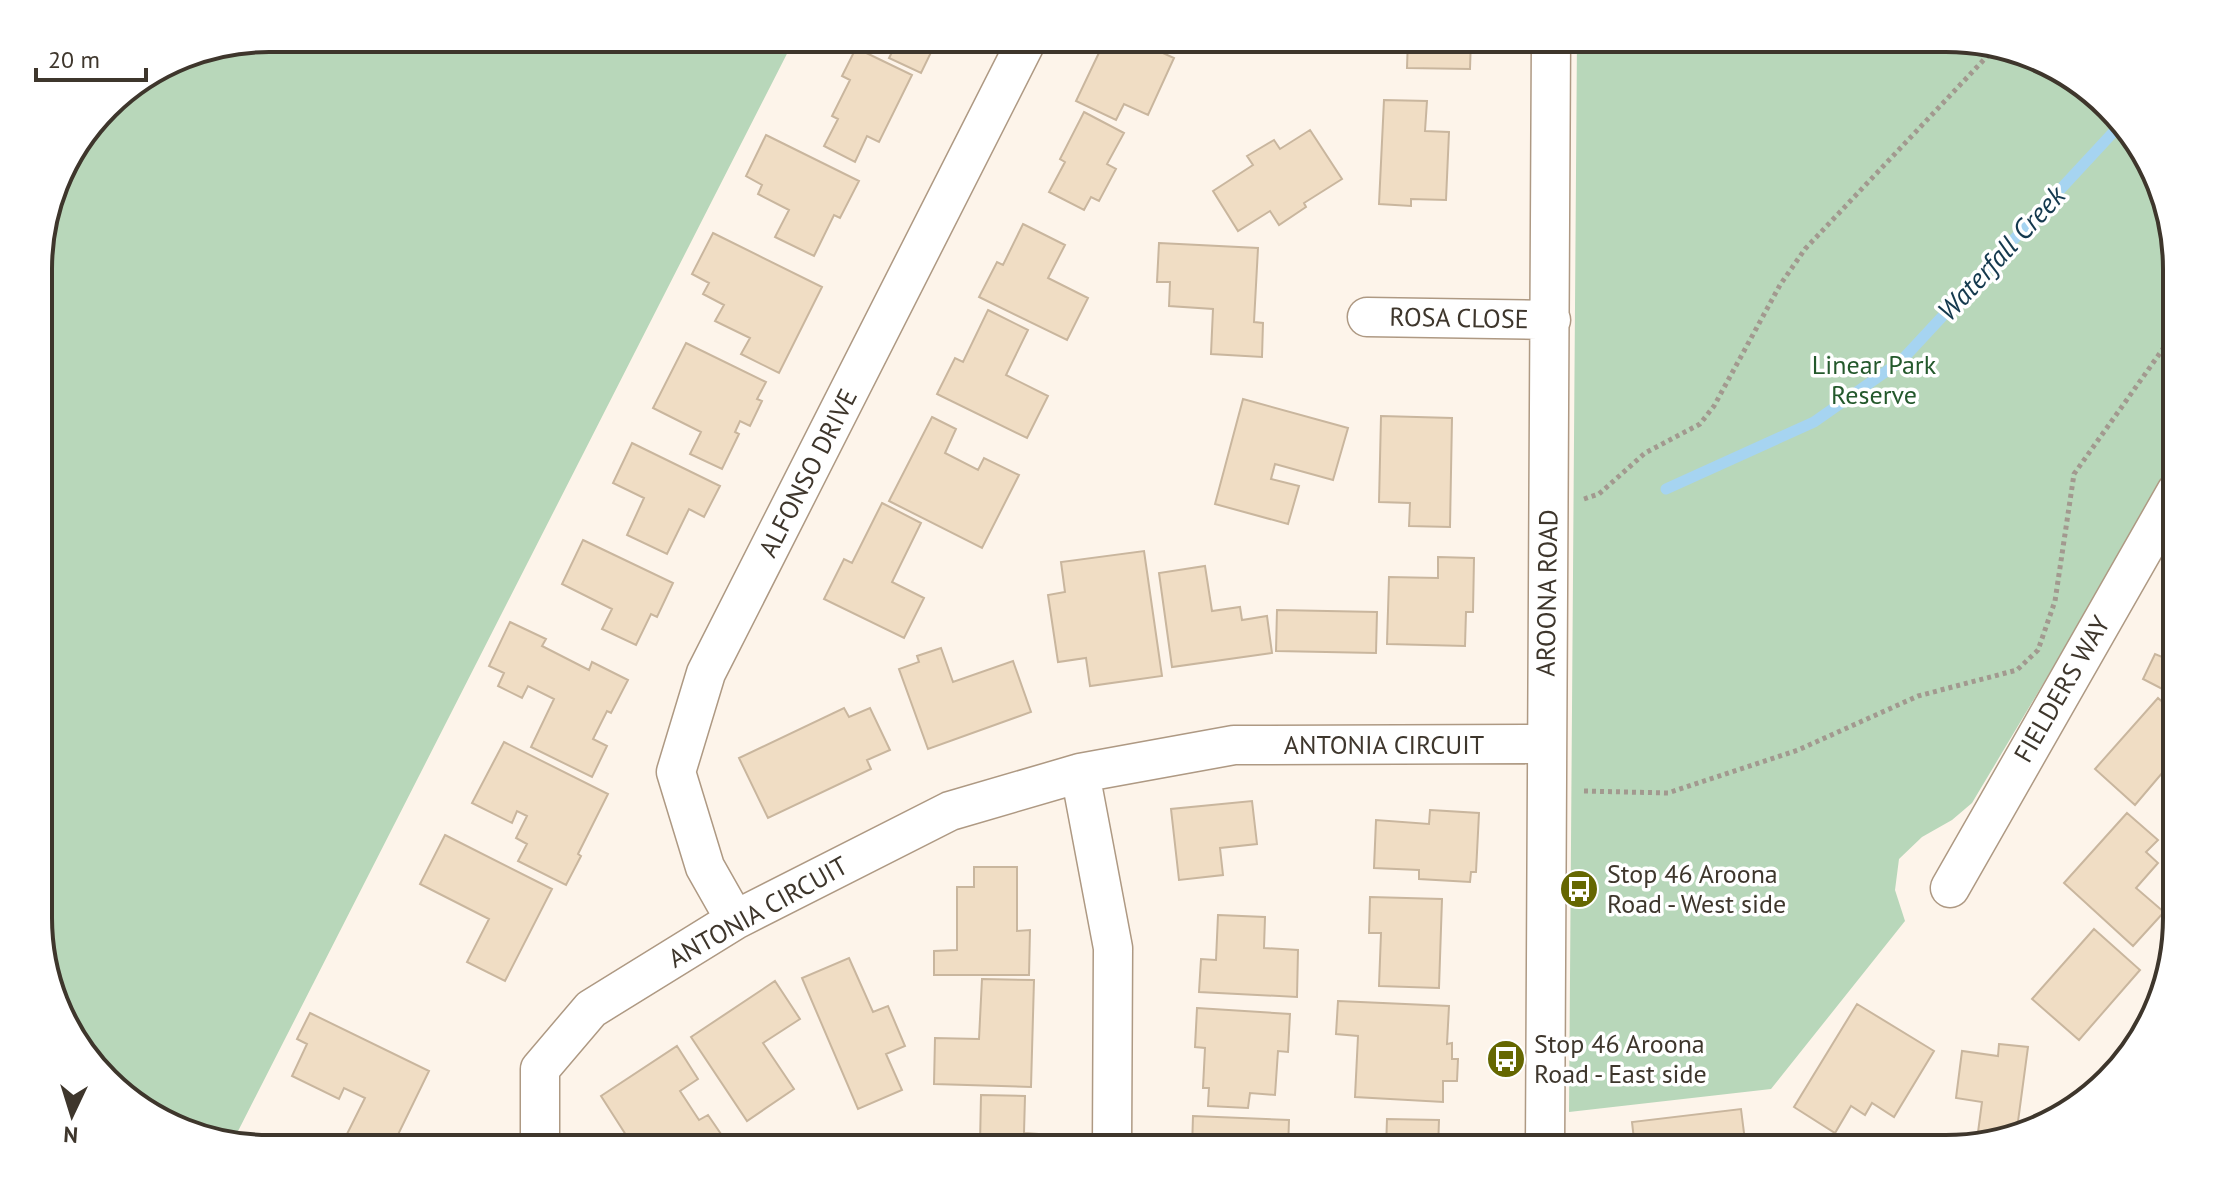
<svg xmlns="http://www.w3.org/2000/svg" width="2215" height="1187" font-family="'PT Sans',sans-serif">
  <rect width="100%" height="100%" fill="#fdf4ea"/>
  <path fill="#b8d7ba" d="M269 38H795L233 1141 166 1125 77 1047 40 949 39 253 62 166 116 96 181 55Z
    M1577 38H1946L2049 62 2138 140 2175 239 2176 461 1972 803 1952 820 1922 837 1899 859 1895 890 1905 921 1771 1089 1569 1112Z"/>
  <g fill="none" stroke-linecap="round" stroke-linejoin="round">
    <path stroke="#a6d4f1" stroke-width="11" d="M1666 489 1814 422 1901 361 2120 125"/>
  </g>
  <path fill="#f0ddc4" stroke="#c9b69e" stroke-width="2" d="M891 38H938L921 73 889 58 898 41Z
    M1106 38H1159L1154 49 1174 58 1148 115 1124 104 1116 120 1076 101Z
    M1226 38H1280L1281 41 1258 47 1257 41 1228 47Z
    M1408 38H1471L1470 69 1407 68Z
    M856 48 912 75 879 142 867 136 855 162 824 146 838 119 832 116 850 80 842 76Z
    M1384 100 1427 101 1425 131 1449 132 1446 200 1411 199V206L1379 204Z
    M1084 112 1124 133 1107 164 1116 169 1099 201 1091 197 1084 210 1049 192 1065 162 1060 159Z
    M1310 130 1342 179 1304 203 1306 207 1279 225 1270 211 1238 231 1213 191 1253 165 1247 156 1274 140 1280 149Z
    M766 135 859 181 840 218 834 215 814 256 775 237 789 210 758 194 762 185 746 176Z
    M1023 224 1065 245 1048 278 1088 298 1067 340 979 297 997 262 1003 265Z
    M713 233 822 287 779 373 741 354 750 338 715 321 724 305 703 294 709 283 692 274Z
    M1159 243 1258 248 1254 322 1263 323 1262 357 1211 354 1213 309 1169 306 1170 282H1157Z
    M988 310 1028 330 1006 375 1048 396 1027 438 937 394 955 358 963 362Z
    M686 343 766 382 757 399 762 401 750 426 740 421 735 432 739 434 722 469 690 454 701 432 653 408Z
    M1243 399 1348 428 1333 480 1275 464 1271 479 1299 486 1288 524 1215 504Z
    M1381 416 1452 418 1450 527 1409 526 1410 503 1379 502Z
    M932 417 956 429 945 453 978 470 984 458 1019 475 982 548 889 501Z
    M632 443 720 486 704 517 689 509 667 554 627 535 644 498 613 483Z
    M882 503 921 523 892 582 924 598 904 638 824 599 844 559 852 563Z
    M583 540 673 583 657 617 651 614 636 645 602 629 612 609 562 584Z
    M1144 551 1162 676 1090 686 1086 658 1058 662 1048 595 1065 592 1061 562Z
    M1438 557 1474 558 1473 612H1466L1465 646 1387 644 1389 577 1438 578Z
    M1205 566 1212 611 1240 607 1242 620 1267 616 1272 653 1172 667 1159 573Z
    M1277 610 1377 612 1376 653 1276 651Z
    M510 622 546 639 542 646 589 670 592 662 628 680 611 713 607 711 593 739 607 746 592 777 531 747 554 699 528 686 522 698 498 686 504 673 489 666Z
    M2176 640V696L2143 679 2155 654 2167 659Z
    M941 648 953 682 1013 661 1031 712 928 749 899 669 919 662 917 656Z
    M2158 698 2176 714 2177 784 2163 772 2135 805 2095 769Z
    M844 708 849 717 870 708 890 750 867 760 871 769 768 818 739 758Z
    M504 742 608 794 578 854 581 856 566 885 518 861 527 844 516 838 527 816 517 811 512 823 472 803Z
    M1252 801 1257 844 1220 848 1223 875 1179 880 1171 809Z
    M1430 810 1479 813 1476 872H1471L1470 882 1419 879V870L1374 868 1376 820 1429 824Z
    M2127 813 2158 840 2146 852 2158 863 2136 888 2164 912 2133 946 2064 883Z
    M445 835 552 889 505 981 467 962 489 919 420 884Z
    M974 867H1017V931L1030 930 1029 975H934V951L957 950V887H974Z
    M1370 897 1442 899 1439 988 1379 986 1381 933H1369Z
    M1218 915 1265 917 1264 948 1298 950 1297 997 1199 992 1201 959 1216 960Z
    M2094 929 2140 970 2079 1040 2032 999Z
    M849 958 873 1012 888 1006 905 1046 886 1054 902 1090 858 1109 802 978Z
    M982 979 1034 980 1031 1087 934 1084 935 1038 979 1039Z
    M775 981 800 1019 763 1043 794 1089 747 1121 691 1037Z
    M1338 1001 1449 1006 1447 1044 1452 1043V1059H1458L1457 1081H1443V1102L1355 1097 1358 1036 1336 1034Z
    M1857 1004 1934 1051 1894 1117 1872 1103 1865 1115 1851 1106 1835 1133 1794 1107Z
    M1197 1008 1290 1014 1288 1052 1278 1051 1275 1095 1250 1093 1248 1108 1208 1106 1209 1088H1203L1205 1048 1195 1047Z
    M310 1013 429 1071 391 1149H368L345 1138 365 1098 344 1088 339 1099 292 1076 307 1044 297 1039Z
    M1999 1044 2028 1047 2017 1129 1984 1141 1977 1140 1982 1102 1956 1098 1962 1051 1998 1056Z
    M677 1046 698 1079 680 1091 699 1120 708 1115 723 1137 705 1149H635L601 1096Z
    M981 1095 1025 1096 1024 1133 1038 1134V1149H928V1143L980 1144Z
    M1741 1109 1746 1149 1635 1148 1632 1122Z
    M1193 1116 1289 1120 1288 1149H1192Z
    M1387 1119 1439 1120 1438 1149H1386Z"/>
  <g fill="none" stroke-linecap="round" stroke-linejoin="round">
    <g stroke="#ae9983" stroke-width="41">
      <path id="street" d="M1367 317 1551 320
        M1080 773 1113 948 1112 1149
        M1950 888 2176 492
        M735 920 705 867 676 772 706 673 1028 38
        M544 1149 540 1139V1069L591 1009 735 920 950 811 1080 773 1234 745 1545 744
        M1545 1149 1551 38"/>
    </g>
    <path stroke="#a2998f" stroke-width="5" stroke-dasharray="4 4" stroke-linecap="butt" d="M1584 499 1599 494 1645 453 1700 424 1714 406 1780 285 1805 249 1994 49
      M1584 791 1668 793 1798 750 1918 696 2017 670 2038 650 2055 601 2074 474 2175 332"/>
    <use href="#street" stroke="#fff" stroke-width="38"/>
  </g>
  <defs>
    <g id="bus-disc" transform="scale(2)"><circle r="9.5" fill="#656701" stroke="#fff"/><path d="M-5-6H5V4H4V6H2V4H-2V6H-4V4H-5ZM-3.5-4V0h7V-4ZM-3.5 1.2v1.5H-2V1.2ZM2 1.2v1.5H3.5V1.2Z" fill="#fff"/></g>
  </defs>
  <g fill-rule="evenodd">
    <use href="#bus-disc" x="1579" y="889"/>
    <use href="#bus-disc" x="1506" y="1059"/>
  </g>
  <g text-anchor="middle" stroke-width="7" stroke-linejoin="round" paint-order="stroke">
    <g font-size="26" fill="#3e362c" stroke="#fff">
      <text transform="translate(1459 318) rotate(1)" y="9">ROSA CLOSE</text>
      <text transform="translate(808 473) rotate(-63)" y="9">ALFONSO DRIVE</text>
      <text transform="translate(1547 593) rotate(-89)" y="9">AROONA ROAD</text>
      <text transform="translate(2062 689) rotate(-60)" y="9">FIELDERS WAY</text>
      <text x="1384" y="754">ANTONIA CIRCUIT</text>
      <text transform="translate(758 912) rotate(-29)" y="9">ANTONIA CIRCUIT</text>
    </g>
    <g font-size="26" fill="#24592c" stroke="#fff">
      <text x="1874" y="374">Linear Park<tspan x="1874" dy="30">Reserve</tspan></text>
    </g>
    <g font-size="26" fill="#3e362c" stroke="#fff" text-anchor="start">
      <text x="1607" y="883">Stop 46 Aroona<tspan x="1607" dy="30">Road - West side</tspan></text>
      <text x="1534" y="1053">Stop 46 Aroona<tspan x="1534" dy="30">Road - East side</tspan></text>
    </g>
    <g font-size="28" font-style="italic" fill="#14394e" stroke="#fff">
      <text transform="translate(2001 253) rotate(-47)" y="10">Waterfall Creek</text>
    </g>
  </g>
  <path d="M0 0H2215V1187H0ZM269 52H1946A217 217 0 0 1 2163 269V918A217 217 0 0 1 1946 1135H269A217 217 0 0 1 52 918V269A217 217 0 0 1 269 52Z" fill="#fff" fill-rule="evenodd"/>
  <path fill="none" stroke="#3e362c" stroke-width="4" d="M269 52H1946A217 217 0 0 1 2163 269V918A217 217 0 0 1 1946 1135H269A217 217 0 0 1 52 918V269A217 217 0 0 1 269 52Z"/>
  <g transform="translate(72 1115) rotate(184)" stroke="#ffffff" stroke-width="6" paint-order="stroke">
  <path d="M0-6L14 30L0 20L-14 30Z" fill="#3e362c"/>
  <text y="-12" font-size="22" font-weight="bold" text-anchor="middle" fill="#3e362c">N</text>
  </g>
  <path d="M36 68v12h110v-12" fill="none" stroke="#3e362c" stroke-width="4"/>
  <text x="48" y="68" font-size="24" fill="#3e362c" stroke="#ffffff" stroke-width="6" paint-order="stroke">20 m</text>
</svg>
